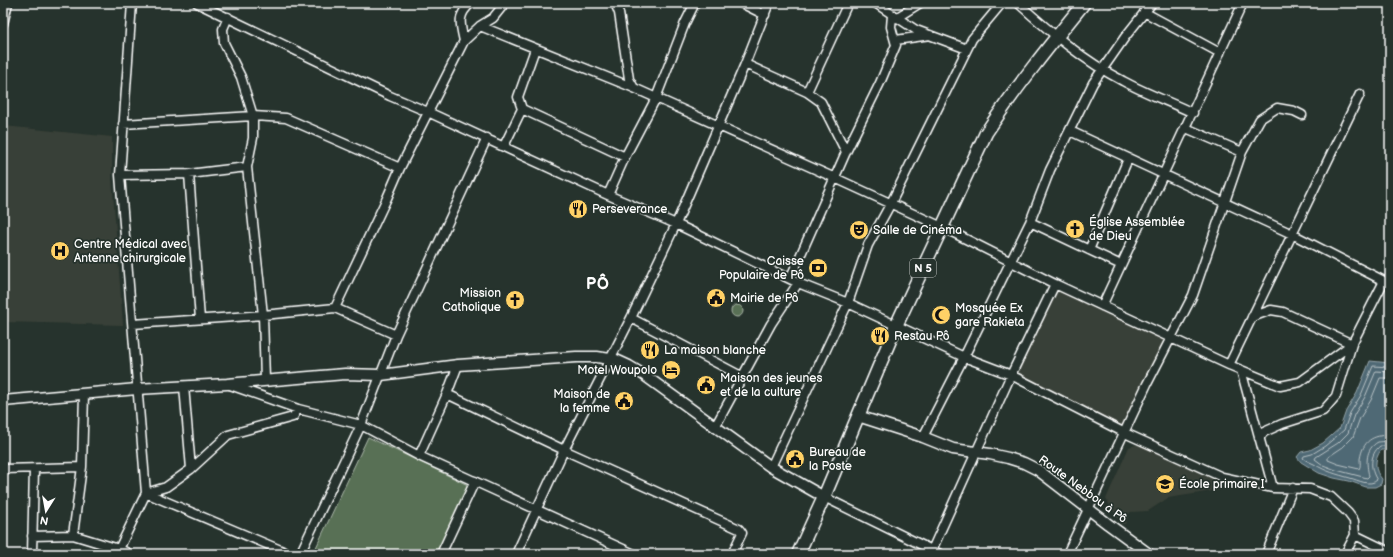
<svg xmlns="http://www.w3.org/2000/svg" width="1393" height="557" font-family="'Balsamiq Sans',sans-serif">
  <rect width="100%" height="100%" fill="#26332d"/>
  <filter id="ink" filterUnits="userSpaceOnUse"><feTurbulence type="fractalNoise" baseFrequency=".025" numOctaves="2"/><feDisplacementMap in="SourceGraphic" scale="8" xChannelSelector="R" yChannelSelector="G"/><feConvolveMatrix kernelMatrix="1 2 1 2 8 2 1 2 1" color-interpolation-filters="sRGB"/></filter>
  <g filter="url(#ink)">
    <path fill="#394037" d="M4 126 112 137V179L123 325 3 322Z
      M1057 288 1166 338 1124 427 1015 374Z
      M1139 444 1216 479 1219 490 1168 498 1148 511 1130 512 1125 524H1121L1106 499 1129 447Z"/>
    <path fill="#597055" stroke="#acb8aa" d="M731 311a6 6 0 1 1 12 0a6 6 0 1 1-12 0Z
      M368 437 470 486 437 554H313Z"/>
    <path fill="#4f6974" stroke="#95a5ac" d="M1370 361 1390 363V450H1381C1374 459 1374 471 1382 479L1381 484 1375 487H1366L1349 481 1334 478 1319 473 1301 462 1297 457 1301 452 1310 450 1323 443 1340 428 1346 411 1357 393Z"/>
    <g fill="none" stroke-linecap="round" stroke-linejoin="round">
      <path stroke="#b9c3c7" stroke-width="1" d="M1390 367 1373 366 1361 395 1350 413 1344 430 1325 446 1312 454 1304 456 1303 458C1306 461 1310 462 1314 464 1327 472 1336 474 1350 478 1358 480 1370 487 1377 480 1370 470 1369 455 1380 446H1390
        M1390 372 1376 371 1365 397 1354 415 1348 433 1338 443 1316 457 1315 459 1323 465 1336 470 1367 478 1369 476C1366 463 1365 449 1378 442L1390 441
        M1390 378H1380L1371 400 1360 418 1353 437 1343 447 1328 457V460L1338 464 1359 469C1361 466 1360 463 1360 459 1363 441 1372 435 1390 435"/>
      <path stroke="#95a5ac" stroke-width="1.5" d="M1388 365 1390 359"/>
      <g stroke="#fff" stroke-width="11">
        <path id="minor" d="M197 3 390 96 428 112 608 195 676 224 798 283 848 303 964 357 1011 375 1125 433 1222 477 1273 488 1310 489 1331 497 1348 513 1354 521 1355 535 1390 552
          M615 3 619 13 629 79 634 88
          M741 3 765 15
          M875 3 916 30 967 49
          M1018 3C1050 32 1084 61 1123 81 1145 93 1170 102 1193 113
          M1144 12 1220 53
          M228 17 223 29 224 43 241 77 253 116V138L247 167 263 315 265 380
          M896 18 920 3
          M3 24 8 3
          M480 26 634 88 835 178 942 227 1055 284 1229 365 1360 94
          M896 40 930 35
          M464 41C460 24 457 15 471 3
          M745 64 807 92 821 102 846 152
          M807 92 848 3
          M522 109 625 157
          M123 124 253 116 286 118 400 168
          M1186 128 1242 152
          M1070 131 1292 234 1384 281 1390 282
          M504 146 522 109 518 97 535 49
          M189 174 200 319
          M120 175 189 174 247 167
          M608 195 625 157 656 98 685 23 695 3
          M1030 222 1121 265
          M1089 250 1128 159
          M790 279 846 152 880 83 896 45 891 27 892 15
          M1102 306 1243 3
          M1252 317 1271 310 1283 312 1352 344 1336 396 1323 411 1282 424 1264 432 1259 438
          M631 318 743 377
          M133 324 263 315 335 308
          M396 335 335 308 387 198 400 168 464 41 480 26 493 18 505 3
          M1229 365 1280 386 1300 382 1352 344 1384 281
          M1241 370 1273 488
          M230 385 298 409 361 425 419 456 634 554
          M184 386 191 469
          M84 394 82 467 73 535 119 549 130 554
          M447 394 564 450 739 529 742 533 732 554
          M715 427 771 324 798 283
          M923 437 964 357 1030 222 1050 170 1093 83 1125 37 1152 3
          M419 456 447 394 458 365
          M771 467 848 303 868 245 891 203 972 39 1002 3
          M3 469 82 467
          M146 493 166 487 191 469 228 435 293 417 298 409
          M146 493 290 554
          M824 497 940 554
          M32 536 73 535
          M119 549 146 493 120 175 132 3
          M932 550 1011 375 1055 284
          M32 554 34 469
          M300 554 361 425 396 335 487 138
          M441 554 475 481
          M516 554 564 450 631 318 676 224 745 64 769 3
          M1067 554 1147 384 1193 295 1242 152 1260 119 1277 108 1294 111 1302 115
          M1266 554 1293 488
          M1345 554 1355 535"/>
      </g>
      <g stroke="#fff" stroke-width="13">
        <path id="major" d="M3 401 137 389 227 384 345 374 381 375 458 365 576 357H597L616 360 629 366 644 375 771 467 824 497
          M858 416 923 437 953 449 990 454 1008 458 1024 463 1038 470 1108 524 1149 554"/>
      </g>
      <g stroke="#fff" stroke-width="15">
        <path id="highway" d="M798 554 824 497 896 326 986 133C1016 87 1050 45 1084 3"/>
      </g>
      <use href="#minor" stroke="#26332d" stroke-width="8"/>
      <use href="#major" stroke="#26332d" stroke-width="10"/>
      <use href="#highway" stroke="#26332d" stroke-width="12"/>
    </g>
  </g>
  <defs>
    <g id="restaurant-disc" transform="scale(1)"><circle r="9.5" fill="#ffd166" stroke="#26332d"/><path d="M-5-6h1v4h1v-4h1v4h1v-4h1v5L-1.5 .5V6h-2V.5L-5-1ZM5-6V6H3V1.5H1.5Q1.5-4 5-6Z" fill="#111"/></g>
    <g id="church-disc" transform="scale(1)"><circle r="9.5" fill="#ffd166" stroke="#26332d"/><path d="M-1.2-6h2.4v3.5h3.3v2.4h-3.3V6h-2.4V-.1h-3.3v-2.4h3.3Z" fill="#111"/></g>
    <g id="theatre-disc" transform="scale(1)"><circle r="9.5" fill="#ffd166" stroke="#26332d"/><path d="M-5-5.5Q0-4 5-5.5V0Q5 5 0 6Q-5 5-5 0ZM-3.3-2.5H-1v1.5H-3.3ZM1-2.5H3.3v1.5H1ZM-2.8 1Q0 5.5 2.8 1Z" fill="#111"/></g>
    <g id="hospital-disc" transform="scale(1)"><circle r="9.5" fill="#ffd166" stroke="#26332d"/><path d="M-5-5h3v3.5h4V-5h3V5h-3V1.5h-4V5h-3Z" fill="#111"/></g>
    <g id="bank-disc" transform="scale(1)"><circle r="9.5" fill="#ffd166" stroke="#26332d"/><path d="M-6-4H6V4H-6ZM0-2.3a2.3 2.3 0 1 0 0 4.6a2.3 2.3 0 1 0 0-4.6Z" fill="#111"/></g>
    <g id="civic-disc" transform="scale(1)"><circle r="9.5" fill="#ffd166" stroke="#26332d"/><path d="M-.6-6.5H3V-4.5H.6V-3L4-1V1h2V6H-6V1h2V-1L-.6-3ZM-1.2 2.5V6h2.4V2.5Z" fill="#111"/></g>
    <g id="mosque-disc" transform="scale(1)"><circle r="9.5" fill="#ffd166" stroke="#26332d"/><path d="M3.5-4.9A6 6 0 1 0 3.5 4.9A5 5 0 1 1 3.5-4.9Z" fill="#111"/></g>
    <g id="hotel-disc" transform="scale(1)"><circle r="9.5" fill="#ffd166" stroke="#26332d"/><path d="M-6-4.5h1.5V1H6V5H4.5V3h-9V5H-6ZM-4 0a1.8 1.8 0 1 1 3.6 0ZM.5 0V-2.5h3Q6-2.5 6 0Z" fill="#111"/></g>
    <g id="school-disc" transform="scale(1)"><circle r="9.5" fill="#ffd166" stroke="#26332d"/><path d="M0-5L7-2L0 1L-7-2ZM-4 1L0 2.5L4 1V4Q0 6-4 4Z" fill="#111"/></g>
  </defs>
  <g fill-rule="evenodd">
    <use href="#restaurant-disc" x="578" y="209"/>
    <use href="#church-disc" x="1075" y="229"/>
    <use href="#theatre-disc" x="859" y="230"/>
    <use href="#hospital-disc" x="60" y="251"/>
    <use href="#bank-disc" x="818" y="268"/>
    <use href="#civic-disc" x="716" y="298"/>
    <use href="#church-disc" x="515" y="300"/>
    <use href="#mosque-disc" x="941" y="315"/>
    <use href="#restaurant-disc" x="880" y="336"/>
    <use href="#restaurant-disc" x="650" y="350"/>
    <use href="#hotel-disc" x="671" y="370"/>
    <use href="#civic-disc" x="706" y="385"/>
    <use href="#civic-disc" x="624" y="401"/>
    <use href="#civic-disc" x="795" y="459"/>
    <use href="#school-disc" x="1165" y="484"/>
  </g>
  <g text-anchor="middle" stroke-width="3.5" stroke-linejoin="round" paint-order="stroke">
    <rect fill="#26332d" stroke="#bec2c0" stroke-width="1" x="910" y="259" width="26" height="18" rx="3"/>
    <g font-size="11" font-weight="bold" fill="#fff">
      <text x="923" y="272">N 5</text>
    </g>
    <g font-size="12" fill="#fff" stroke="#26332d" text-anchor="start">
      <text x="592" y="213">Perseverance</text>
      <text x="1089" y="226">Église Assemblée<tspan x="1089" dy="14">de Dieu</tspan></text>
      <text x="873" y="234">Salle de Cinéma</text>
      <text x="74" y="248">Centre Médical avec<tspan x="74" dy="14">Antenne chirurgicale</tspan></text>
      <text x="804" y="265" text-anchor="end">Caisse<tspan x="804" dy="14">Populaire de Pô</tspan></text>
      <text x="501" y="297" text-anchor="end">Mission<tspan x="501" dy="14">Catholique</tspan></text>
      <text x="730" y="302">Mairie de Pô</text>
      <text x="955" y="312">Mosquée Ex<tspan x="955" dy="14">gare Rakieta</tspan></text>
      <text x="894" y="340">Restau Pô</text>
      <text x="664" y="354">La maison blanche</text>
      <text x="657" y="374" text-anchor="end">Motel Woupolo</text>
      <text x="720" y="382">Maison des jeunes<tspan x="720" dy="14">et de la culture</tspan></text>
      <text x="610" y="398" text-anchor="end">Maison de<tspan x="610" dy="14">la femme</tspan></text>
      <text x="809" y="456">Bureau de<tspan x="809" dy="14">la Poste</tspan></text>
      <text x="1179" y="488">École primaire I</text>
    </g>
    <g font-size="12" fill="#fff" stroke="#26332d">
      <text transform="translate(1083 489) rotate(36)" y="4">Route Nebbou à Pô</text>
    </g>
    <g font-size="16" font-weight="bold" letter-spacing="1" fill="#fff" stroke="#26332d">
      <text x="598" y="289">PÔ</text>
    </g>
  </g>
  <rect width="1393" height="557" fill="none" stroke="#26332d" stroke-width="16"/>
  <rect x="8" y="8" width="1377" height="541" fill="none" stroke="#fff" stroke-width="1.5" filter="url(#ink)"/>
  <g transform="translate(46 511) rotate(191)" stroke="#26332d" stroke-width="3" paint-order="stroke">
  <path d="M0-3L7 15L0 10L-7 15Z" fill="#ffffff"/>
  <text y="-6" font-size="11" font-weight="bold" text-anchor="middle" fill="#ffffff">N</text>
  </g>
</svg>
